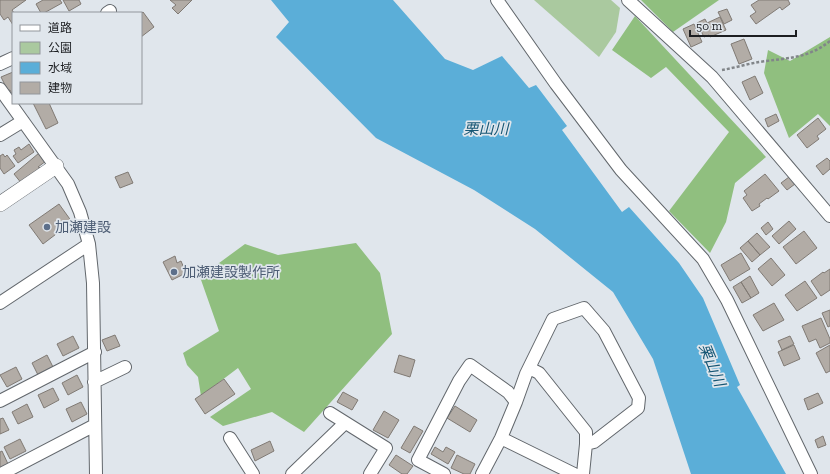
<svg xmlns="http://www.w3.org/2000/svg" width="830" height="474" font-family="'Zilla Slab','Noto Sans JP',serif">
  <rect width="100%" height="100%" fill="#e0e6ec"/>
  <path fill="#aac99f" d="M534 0H611L620 8 616 32 599 57Z"/>
  <path fill="#90bf7f" d="M641 0H719L673 32Z
    M635 16 766 157 735 183 726 222 710 253 669 211 729 132 666 67 651 78 612 50Z
    M830 37V126L818 114 789 138 764 73 768 50 790 61Z
    M356 243 380 273 392 334 304 432 272 412 223 426 210 417 251 389 238 368 201 396 198 377 187 365 183 353 219 331 200 277 245 244 278 255Z"/>
  <path fill="#5baed8" d="M271 0H393L445 59 473 70 502 56 529 88 536 85 567 126 562 130 622 212 629 207 679 263 703 298 740 385 737 387 786 474H691L653 359 613 292 535 229 474 190 376 138 276 37 289 22Z"/>
  <path fill="#b2aca6" stroke="#807a74" d="M0 0H26L12 10 14 13H13V25L8 17 4 20 0 14Z
    M43 0H60L62 3 44 13H41L36 4Z
    M63 0H79L81 4 69 11Z
    M170 0H192L178 14 172 8 176 5Z
    M759 0H788L790 4 782 10 780 7 756 24 750 16 756 12 751 5Z
    M727 9 732 20 724 24 718 12Z
    M143 12 154 27 141 37V14Z
    M720 17 726 30 710 37 709 35 704 37 697 23 705 19 707 23Z
    M694 24 702 42 691 47 683 29Z
    M744 39 752 59 739 64 731 44Z
    M13 72V96L10 90 8 91 1 77Z
    M755 76 763 93 750 100 742 82Z
    M33 103H49L58 123 46 129Z
    M776 114 779 121 768 127 765 119Z
    M818 118 826 129 817 136 819 139 807 148 797 135Z
    M29 144 34 152 18 163 13 156 16 154 14 150 19 147 21 150Z
    M39 153 46 161 38 167 41 168 22 184 14 174Z
    M3 154 5 157 7 155 15 166 4 174 0 168V156Z
    M827 158 830 161V169L823 175 816 166Z
    M128 172 133 183 120 188 115 177Z
    M765 174 779 191 768 199 767 198 759 204 760 206 752 211 743 198 747 195 744 191Z
    M789 177 795 184 787 190 781 183Z
    M59 204 72 222 43 244 29 225Z
    M789 221 796 229 779 244 772 236Z
    M768 222 773 229 766 235 761 228Z
    M804 231 817 248 796 264 783 247Z
    M757 233 770 247 760 255 748 241Z
    M748 241 760 255 752 262 740 248Z
    M741 253 750 269 730 281 721 265Z
    M175 256 177 263 181 261 186 273 172 280 163 262Z
    M771 258 785 275 772 286 758 269Z
    M830 269V290L821 296 811 281 823 272 824 273Z
    M750 276 759 293 751 298 741 282Z
    M805 281 817 298 797 311 785 295Z
    M741 282 751 298 742 303 733 287Z
    M774 303 784 320 763 331 753 315Z
    M830 310V326L828 327 822 313Z
    M821 318 830 339V343L820 348 816 339 809 342 802 326Z
    M115 335 120 346 107 351 102 340Z
    M73 336 79 348 63 356 57 344Z
    M790 336 794 344 782 350 778 341Z
    M794 345 800 359 784 366 778 352Z
    M830 345V371L826 373 816 353Z
    M47 355 53 367 38 375 32 363Z
    M399 355 415 360 410 377 394 372Z
    M16 367 22 379 7 387 0 375Z
    M77 375 83 387 68 395 62 383Z
    M224 379 235 394 205 414 195 399Z
    M53 388 59 400 44 408 38 395Z
    M343 392 358 400 352 410 337 402Z
    M818 393 823 403 808 410 804 399Z
    M81 402 87 414 72 422 66 409Z
    M27 404 33 417 18 424 12 412Z
    M455 406 477 420 470 432 447 418Z
    M384 411 399 420 388 438 373 430Z
    M3 418 9 430 0 434V419Z
    M414 426 423 431 410 453 401 448Z
    M823 436 826 445 818 448 815 440Z
    M20 439 26 451 10 459 4 447Z
    M270 441 274 451 255 461 251 450Z
    M435 447 443 452 446 447 455 452 448 464 431 454Z
    M2 451 8 464 0 468V452Z
    M396 455 413 466 407 474H402L389 465Z
    M457 455 475 464 470 474H464L451 468Z"/>
  <g fill="none" stroke-linecap="round" stroke-linejoin="round">
    <g stroke="#62676c" stroke-width="14">
      <path id="minor" d="M497 0 556 84 621 170 703 259 727 300 811 474
        M628 0 712 77 830 216
        M107 13 110 11
        M0 64 13 58
        M0 89 68 184 80 212 89 244 93 283 96 474
        M0 135 23 121
        M0 303 89 244
        M529 368 539 373 586 432V444
        M94 382 125 367
        M0 401 95 352
        M516 402 526 374 553 319 584 308 604 331 639 398 638 408 594 442 586 444 583 474
        M330 413 386 448 370 474
        M230 438 253 474
        M501 438 574 474
        M1 474 95 425
        M292 474 345 423
        M444 474 418 460 459 381 470 365 508 392 516 402 501 438 482 474"/>
    </g>
    <g stroke="#62676c" stroke-width="16">
      <path id="tertiary" d="M0 204 56 166"/>
    </g>
    <path stroke="#818589" stroke-width="2.5" stroke-dasharray="3 2" stroke-linecap="butt" d="M722 70C734 68 747 64 759 62 785 58 808 59 830 41"/>
    <use href="#minor" stroke="#fff" stroke-width="12"/>
    <use href="#tertiary" stroke="#fff" stroke-width="15"/>
  </g>
  <g fill="#5c6f8a" stroke="#e0e6ec" stroke-width="1.5">
    <circle cx="47" cy="227" r="4"/>
    <circle cx="174" cy="272" r="4"/>
  </g>
  <g text-anchor="middle" stroke-width="3.5" stroke-linejoin="round" paint-order="stroke">
    <g font-size="14" fill="#4e5e75" stroke="#e0e6ec" text-anchor="start">
      <text x="55" y="232">加瀬建設</text>
      <text x="182" y="277">加瀬建設製作所</text>
    </g>
    <g font-size="15" font-style="italic" fill="#165674" stroke="#e0e6ec">
      <text x="486" y="134">栗山川</text>
      <text transform="translate(712 365) rotate(68)" y="5">栗山川</text>
    </g>
  </g>
  <rect x="12" y="12" width="130" height="92" fill="#e0e6ec" stroke="#92969b"/>
  <rect x="20" y="25" width="20" height="6" fill="#ffffff" stroke="#92969b"/>
  <text x="48" y="32" font-size="12" fill="#1c1e21">道路</text>
  <rect x="20" y="42" width="20" height="12" fill="#aac99f" stroke="#92969b"/>
  <text x="48" y="52" font-size="12" fill="#1c1e21">公園</text>
  <rect x="20" y="62" width="20" height="12" fill="#5baed8" stroke="#92969b"/>
  <text x="48" y="72" font-size="12" fill="#1c1e21">水域</text>
  <rect x="20" y="82" width="20" height="12" fill="#b2aca6" stroke="#92969b"/>
  <text x="48" y="92" font-size="12" fill="#1c1e21">建物</text>
  <path d="M690 30v6h106v-6" fill="none" stroke="#1c1e21" stroke-width="2"/>
  <text x="696" y="30" font-size="12" fill="#1c1e21" stroke="#e0e6ec" stroke-width="3" paint-order="stroke">50 m</text>
</svg>
